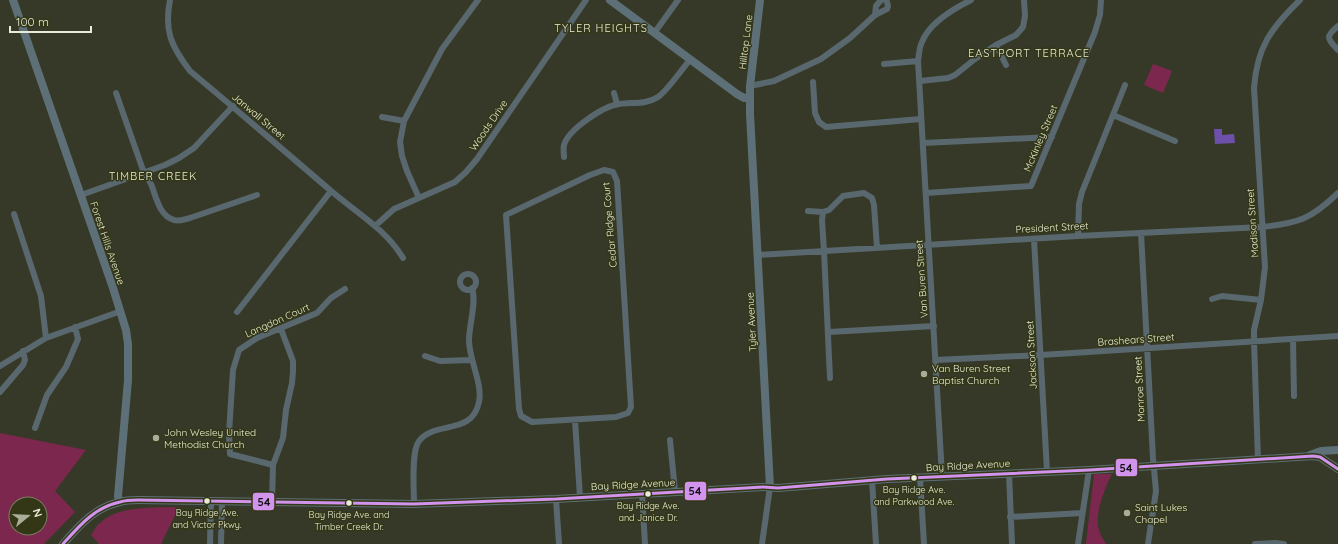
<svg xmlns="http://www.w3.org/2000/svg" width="1338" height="544" font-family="Quicksand,sans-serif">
  <rect width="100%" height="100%" fill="#373928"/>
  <path fill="#7c284e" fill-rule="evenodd" d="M1153 64 1172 71 1163 93 1144 85Z
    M0 433 86 450 55 491 75 512 44 544H0ZM16 504H40V528H16Z
    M1094 474H1112C1105 487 1094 515 1099 530 1100 534 1103 539 1106 544H1086Z
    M179 507 161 544H99L91 535C94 531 96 526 100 523 118 505 155 508 179 507Z"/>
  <path fill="#6d50ac" d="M1214 129H1222V135L1234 134 1235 143 1215 144Z"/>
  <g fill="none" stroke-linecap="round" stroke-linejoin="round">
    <path stroke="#59686e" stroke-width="6" d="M170 0C164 31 171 46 190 71 237 110 283 150 330 190 354 211 386 229 403 258
      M875 15 876 6 881 0
      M1338 26C1325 37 1327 38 1338 50
      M655 32 678 0
      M996 45 1006 65
      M884 64 918 61
      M920 81 948 78 955 75 975 59 996 45 1016 35 1023 27 1025 16 1024 0
      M813 82 815 113 819 122 826 127 921 119
      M750 86 774 81 821 59 850 38 875 15 887 9 888 6 887 2 885 0
      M116 93 144 173C146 176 149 180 151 184 156 196 159 216 174 220 179 222 185 219 190 218L257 195
      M614 93 617 104
      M1113 115 1175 141
      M382 117 404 121
      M923 143 1052 137
      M564 157C564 154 563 149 564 145 568 130 603 106 619 104 632 102 646 105 658 97 668 90 681 70 690 60
      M604 170 613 172 617 181 631 407 628 413 616 417 532 422 521 416 519 409 506 215 590 175Z
      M926 193 1031 186 1095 32 1100 15 1101 0
      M81 195 165 165 179 158 194 148 233 106
      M419 198 407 171 402 156 400 142 404 121 442 49 478 0
      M808 211 823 212
      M14 214 41 296 46 338
      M375 226 394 209 455 182 466 172 477 159 586 0
      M1141 233 1153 458 1156 491 1148 544
      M1078 236 1079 204 1082 192 1125 85
      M1034 239 1047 471
      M757 255 1078 236 1262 227C1299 223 1311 219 1338 193
      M460 282a8 8 0 1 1 16 0a8 8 0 1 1-16 0Z
      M1212 299 1222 296 1261 300
      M237 312 331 191
      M829 332 934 326
      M1293 339 1294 396
      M425 356 440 361 471 360
      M936 360 1041 355 1338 336
      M0 366 46 338 121 311
      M830 378 824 251 822 220 823 212 829 210 843 196 864 193 872 198 874 205 877 248
      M0 392 23 365 25 360 23 351
      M575 420 580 497
      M35 428 47 395 66 367 78 339 75 327
      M670 440 675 491
      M1258 460 1254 341V330L1261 300 1265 267 1254 88C1257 47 1271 28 1300 0
      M273 465 230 454 229 433 233 370 239 350 257 338 317 313 331 298 345 289
      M1009 473 1012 544
      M942 476 918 61C919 55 919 48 922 42 929 23 953 9 971 0
      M920 477 924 544
      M872 480 876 544
      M642 494 645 544
      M556 499 559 544
      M272 502 273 465 283 438 286 410 292 383 293 372V361L281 329
      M414 504C414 490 411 451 419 441 436 420 472 436 479 402 483 384 469 360 469 340 469 325 477 301 472 288
      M1010 517 1082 513
      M210 544 211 501
      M221 544 222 501
      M762 544 770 487
      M1078 544 1089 470
      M1255 544 1275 543 1284 544"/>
    <path stroke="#5d7078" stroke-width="8" d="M13 0 113 288 126 330 128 344V380L118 496 119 502
      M610 0 737 94 744 98 750 97
      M760 0 750 86V114L770 487
      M1310 455 1321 451 1338 450
      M63 544C79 526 95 507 120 502 126 500 132 500 138 500L414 504 556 499 763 487 778 488 887 479 1089 470 1313 456 1320 457 1338 469"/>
    <g stroke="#333716" stroke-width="6">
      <path id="bus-1" d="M63 544C79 526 95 507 120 502 126 500 132 500 138 500L414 504 556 499 763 487 778 488 887 479 1089 470 1313 456 1320 457 1338 469"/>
    </g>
    <use href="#bus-1" stroke="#d193ec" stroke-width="3"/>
  </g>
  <g fill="#a9ad9a" stroke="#333716" stroke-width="1.5">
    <circle cx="924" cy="374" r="4"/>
    <circle cx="156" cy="438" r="4"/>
    <circle cx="1127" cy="513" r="4"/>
  </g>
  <g fill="#e7ebd8" stroke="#333716" stroke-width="1.5">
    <circle cx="914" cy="478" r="3.5"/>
    <circle cx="648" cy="494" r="3.5"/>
    <circle cx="207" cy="501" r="3.5"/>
    <circle cx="349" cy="503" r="3.5"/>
  </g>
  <g text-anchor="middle" stroke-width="3" stroke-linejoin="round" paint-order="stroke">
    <g font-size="9" fill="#e7ebd8" stroke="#333716">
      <text x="914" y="493">Bay Ridge Ave.<tspan x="914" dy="12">and Parkwood Ave.</tspan></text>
      <text x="648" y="509">Bay Ridge Ave.<tspan x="648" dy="12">and Janice Dr.</tspan></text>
      <text x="207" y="516">Bay Ridge Ave.<tspan x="207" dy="12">and Victor Pkwy.</tspan></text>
      <text x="349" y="518">Bay Ridge Ave. and<tspan x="349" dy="12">Timber Creek Dr.</tspan></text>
    </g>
    <g font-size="10" fill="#e7ebd8" stroke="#333716">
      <text transform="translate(745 42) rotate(-83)" y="4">Hilltop Lane</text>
      <text transform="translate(259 116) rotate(40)" y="4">Janwall Street</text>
      <text transform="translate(488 125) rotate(-56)" y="4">Woods Drive</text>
      <text transform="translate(1040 138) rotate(-67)" y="4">McKinley Street</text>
      <text transform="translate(1252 223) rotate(-94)" y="4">Madison Street</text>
      <text transform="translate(609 225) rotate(-95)" y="4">Cedar Ridge Court</text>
      <text transform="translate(1052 227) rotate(-3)" y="4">President Street</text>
      <text transform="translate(108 243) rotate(71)" y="4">Forest Hills Avenue</text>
      <text transform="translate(921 279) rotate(-94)" y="4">Van Buren Street</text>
      <text transform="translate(277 320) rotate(-24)" y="4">Langdon Court</text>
      <text transform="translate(751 322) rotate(-93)" y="4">Tyler Avenue</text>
      <text transform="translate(1136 339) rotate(-4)" y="4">Brashears Street</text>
      <text transform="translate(1031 355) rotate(-93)" y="4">Jackson Street</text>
      <text transform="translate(1139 389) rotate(-93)" y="4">Monroe Street</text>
      <text transform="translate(968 465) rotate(-3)" y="4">Bay Ridge Avenue</text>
      <text transform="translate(633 484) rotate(-3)" y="4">Bay Ridge Avenue</text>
    </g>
    <g font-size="10" fill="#e7ebd8" stroke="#333716" text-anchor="start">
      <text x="932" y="372">Van Buren Street<tspan x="932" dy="12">Baptist Church</tspan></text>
      <text x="164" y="436">John Wesley United<tspan x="164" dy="12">Methodist Church</tspan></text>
      <text x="1135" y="511">Saint Lukes<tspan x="1135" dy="12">Chapel</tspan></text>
    </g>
    <g font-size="11" letter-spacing="1" fill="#e7ebd8" stroke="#333716">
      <text x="601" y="32">TYLER HEIGHTS</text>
      <text x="1029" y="57">EASTPORT TERRACE</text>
      <text x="153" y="180">TIMBER CREEK</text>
    </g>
  </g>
  <g stroke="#333716" stroke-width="1.5">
    <rect x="1115" y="458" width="23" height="19" rx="4" fill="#d193ec"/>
    <rect x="684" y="481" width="23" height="20" rx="4" fill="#d193ec"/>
    <rect x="252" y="492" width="23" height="19" rx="4" fill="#d193ec"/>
  </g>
  <g font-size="11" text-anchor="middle" font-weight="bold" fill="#111">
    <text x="1126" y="472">54</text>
    <text x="695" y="495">54</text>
    <text x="264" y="506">54</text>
  </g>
  <g transform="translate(28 516) rotate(72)"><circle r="19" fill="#333716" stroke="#7b7f64"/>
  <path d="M0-3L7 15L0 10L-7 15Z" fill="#a9ad9a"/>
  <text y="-6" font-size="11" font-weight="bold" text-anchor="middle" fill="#e7ebd8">N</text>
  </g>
  <path d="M10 26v6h81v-6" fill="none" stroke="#e7ebd8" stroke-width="2"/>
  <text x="16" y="26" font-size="12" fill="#e7ebd8" stroke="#333716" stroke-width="3" paint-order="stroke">100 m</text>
</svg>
